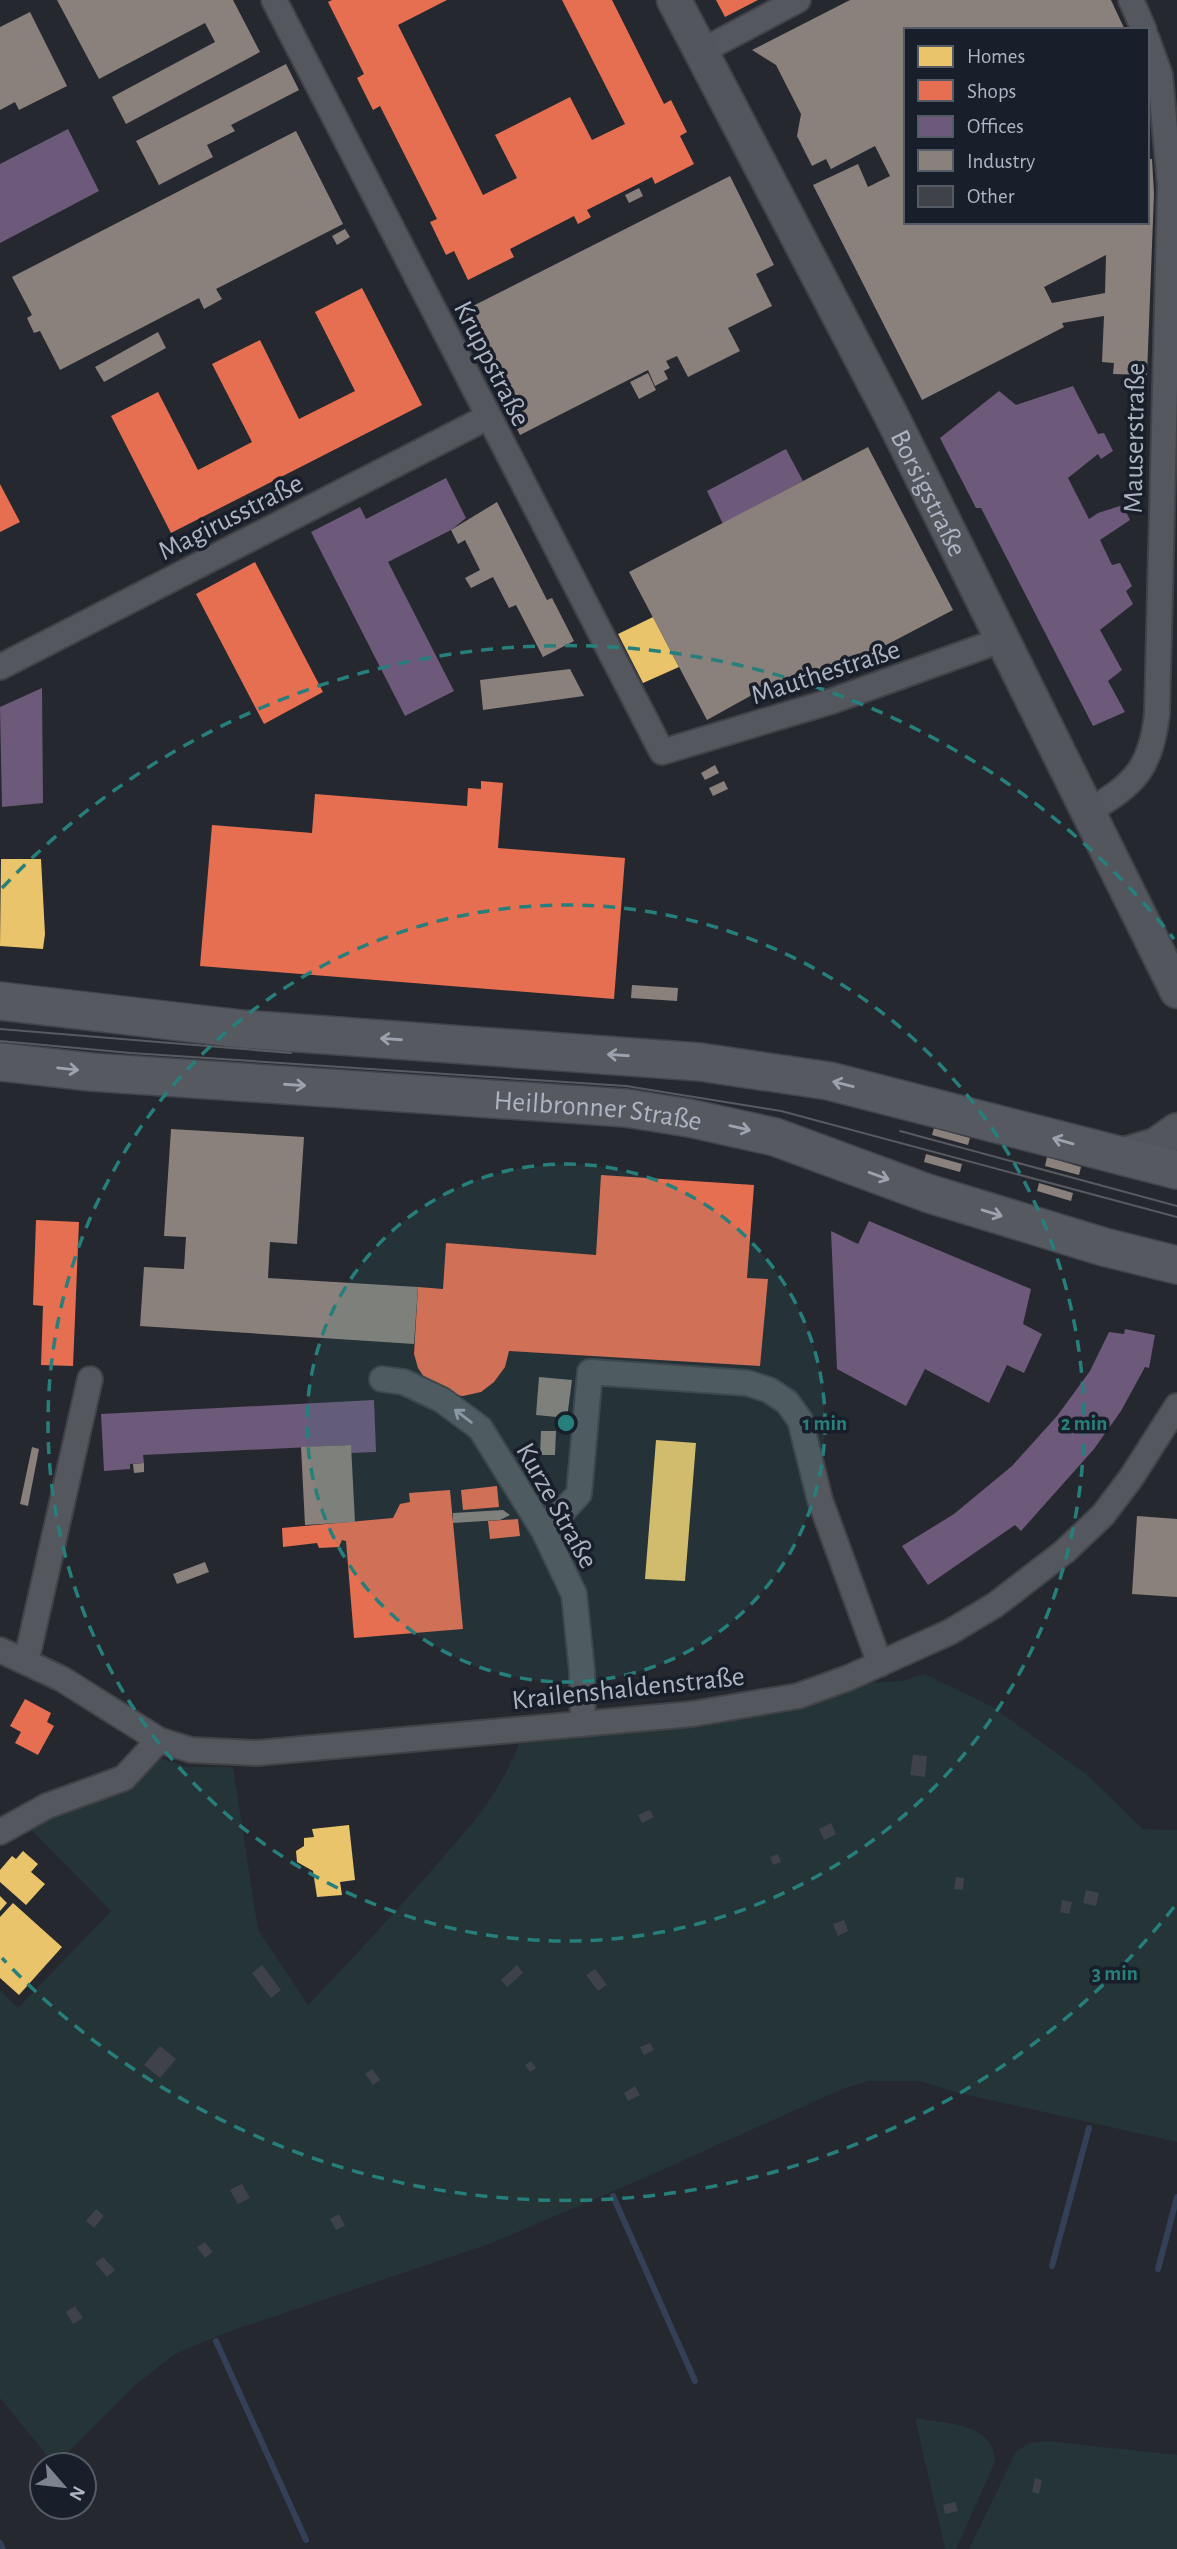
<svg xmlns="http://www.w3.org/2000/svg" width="1177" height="2549" font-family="'Alegreya Sans',sans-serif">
  <rect width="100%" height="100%" fill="#25282f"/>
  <path fill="#253437" d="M924 1674 991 1706 1086 1774 1143 1829 1177 1830V2142L959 2093 920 2081H869L842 2089 651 2175 489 2244 225 2333 175 2354 134 2386 55 2465 0 2398V1990L18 2008 111 1911 14 1812 143 1753 187 1767H233L258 1930 308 2005C350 1961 391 1917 431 1871 470 1826 498 1799 520 1740L852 1684 902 1681Z
    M915 2418C946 2424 995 2422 995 2462L956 2549H945Z
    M1048 2441 1177 2455V2549H969L1016 2452 1029 2443Z"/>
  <path fill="#e9c46a" d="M653 617 679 667 643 683 618 634Z
    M1 859H41L45 934 43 949 0 946Z
    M656 1440 696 1443 685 1581 645 1579Z
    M349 1825 355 1880 340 1882 342 1895 317 1897 313 1871 297 1862 296 1851 304 1846V1838L314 1837 312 1829Z
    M23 1851 38 1864 31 1872 45 1884 26 1905 0 1882V1870L12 1856 16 1859Z
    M0 1896 7 1903 0 1911Z
    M13 1903 62 1947 19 1995 0 1978V1917Z"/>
  <path fill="#e76f51" d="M332 0H447L398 25 483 195 517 178 495 135 570 97 592 140 625 124 562 0H612L664 104 671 100 687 132 680 136 694 164 655 184 652 177 587 210 591 217 578 224 574 216 510 249 514 257 468 280 454 251 446 255 430 222 437 219 380 106 373 110 357 78 364 74 328 2Z
    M716 0H758L725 17Z
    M362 288 422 405 171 533 111 416 158 392 198 470 252 442 212 364 260 340 299 419 355 391 315 312Z
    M0 484 20 522 0 532Z
    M255 562 323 692 264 724 196 594Z
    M481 781 503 783 498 848 625 858 614 999 200 966 212 825 312 833 315 794 467 806 468 788 481 789Z
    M601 1175 754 1185 747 1278 768 1279 760 1366 509 1351 505 1367 494 1382 481 1392 463 1396 445 1393 428 1383 418 1368 414 1354 418 1287 443 1289 446 1243 596 1255Z
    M36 1220 79 1222 73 1366 41 1365 43 1306 33 1305Z
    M497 1486 499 1507 463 1510 461 1490Z
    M450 1490 463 1629 354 1638 346 1541 342 1540 339 1547 319 1548 317 1543 283 1547 282 1528 393 1518 400 1504 410 1502 409 1493Z
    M518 1519 520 1536 490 1539 488 1521Z
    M25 1699 51 1713 47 1722 54 1726 38 1755 15 1743 21 1732 10 1726Z"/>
  <path fill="#6d597a" d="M68 129 99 191 0 243V164Z
    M1073 386 1098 434 1104 433 1113 451 1101 459 1098 454 1068 478 1089 519 1098 513 1123 505 1130 520 1100 540 1112 565 1120 563 1132 586 1126 591 1133 604 1100 630 1122 670 1108 681 1125 712 1093 726 981 508H976L940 438 999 391 1016 405Z
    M786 449 803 481 723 524 707 491Z
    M446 478 466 518 451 530 388 562 454 691 405 716 311 532 360 507 366 519Z
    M42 688 43 803 2 807 0 707Z
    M869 1221 1031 1289 1023 1324 1042 1334 1024 1373 1007 1365 989 1403 925 1369 906 1406 837 1369 831 1231 858 1244Z
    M1125 1329 1155 1335 1149 1368 1145 1367 1121 1411 1094 1449 1021 1531 1015 1525 928 1585 902 1546 954 1514 1012 1466 1057 1416 1090 1371 1109 1332 1124 1334Z
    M374 1400 376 1452 351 1453V1445L143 1455 144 1463 130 1464V1469L104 1471 101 1414Z"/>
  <path fill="#8a817c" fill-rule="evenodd" d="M57 0H233L260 52 126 124 112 97 215 42 205 23 99 79Z
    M850 0H1111L1125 30H906V222H1147V159H1152L1154 194 1147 375 1113 374 1114 363 1102 362 1104 316 1062 323 1064 327 922 400 813 185 858 164 868 187 890 176 875 146 831 169 826 159 812 166 797 136 801 114 776 65 752 50ZM1106 255 1105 293 1052 303 1044 287Z
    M30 12 67 86 19 110 15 102 0 110V27Z
    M286 64 299 90 231 125 235 131 207 145 213 157 159 185 136 141Z
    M296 131 343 224 216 289 222 299 204 309 199 298 60 370 40 331 34 333 27 318 32 315 12 277Z
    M730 176 774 265 756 274 772 306 728 328 740 351 688 377 677 356 666 361 670 368 664 371 668 379 655 386 648 370 520 435 459 313Z
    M639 188 643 196 629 203 625 195Z
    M345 229 350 237 337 245 332 236Z
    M158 332 166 348 104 382 95 367Z
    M648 373 656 390 639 399 630 382Z
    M868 447 953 610 787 697 766 700 761 690 707 720 629 572Z
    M497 502 547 600 552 598 574 641 543 657 516 605 509 608 493 577 471 588 465 578 480 570 465 540 458 544 451 530Z
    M570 669 584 696 483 710 480 680Z
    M715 765 719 773 705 780 701 773Z
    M724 781 728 789 713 796 709 788Z
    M632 985 678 988 677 1001 631 998Z
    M934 1128 970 1138 968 1145 932 1135Z
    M171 1129 304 1137 297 1244 270 1242 268 1278 418 1287 414 1344 140 1326 144 1267 184 1269 186 1237 164 1236Z
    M926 1154 962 1164 960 1172 924 1162Z
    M1047 1157 1081 1167 1079 1175 1045 1166Z
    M1039 1183 1073 1193 1071 1201 1037 1191Z
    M539 1377 572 1380 567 1418 536 1415Z
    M541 1431H556L555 1455H540Z
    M351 1445 355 1522 305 1525 301 1447Z
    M32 1447 39 1449 28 1506 20 1504Z
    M144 1463V1472L134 1473 133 1464Z
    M503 1510 510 1515 500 1520 453 1523V1513Z
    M1137 1516 1177 1519V1597L1132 1594Z
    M205 1562 209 1572 177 1584 173 1574Z"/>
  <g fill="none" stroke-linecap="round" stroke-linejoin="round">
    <path stroke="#344057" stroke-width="6" d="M613 2196 695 2381
      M1052 2266 1089 2128
      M1158 2269 1177 2197
      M216 2341 306 2540
      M0 2543 3 2549"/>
  </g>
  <path fill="#3f4248" d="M913 1755 927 1756 925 1777 910 1775Z
    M650 1810 654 1817 642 1823 638 1815Z
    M831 1823 836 1834 824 1840 819 1829Z
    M778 1854 781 1862 773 1865 770 1857Z
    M956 1877 964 1878 963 1890 954 1889Z
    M1086 1890 1099 1893 1096 1906 1083 1903Z
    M1062 1900 1072 1902 1069 1914 1060 1912Z
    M844 1920 848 1931 838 1936 833 1924Z
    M262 1965 281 1990 271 1998 252 1973Z
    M517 1965 523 1973 507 1987 501 1980Z
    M595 1969 607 1985 598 1991 586 1975Z
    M650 2043 654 2050 644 2055 640 2047Z
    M160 2046 176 2059 160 2078 144 2065Z
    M531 2061 536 2068 530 2072 525 2065Z
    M372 2069 380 2080 373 2085 365 2074Z
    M635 2086 640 2095 628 2101 624 2093Z
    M242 2184 250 2198 238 2204 230 2190Z
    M96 2209 104 2216 94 2228 86 2221Z
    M339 2214 345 2226 336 2230 330 2219Z
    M205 2242 213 2252 205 2258 197 2247Z
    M103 2257 115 2270 107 2277 95 2263Z
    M75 2306 83 2318 73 2324 66 2312Z
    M1035 2478 1042 2480 1039 2494 1032 2492Z
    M955 2502 958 2511 945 2514 943 2505Z"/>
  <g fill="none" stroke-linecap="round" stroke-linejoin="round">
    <g stroke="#414349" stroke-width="28">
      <path id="street" d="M274 0 662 752 832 701 1004 639
        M1131 0 1144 30
        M700 52 798 0
        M0 667 488 417
        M1089 811C1135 784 1151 768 1157 714L1170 185 1160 75 1147 39
        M382 1379 404 1382 442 1400 480 1428 544 1531 574 1594 582 1671 583 1724
        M544 1531 579 1494 590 1372 747 1383 769 1390 787 1402 800 1420 820 1500 880 1664
        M0 1650 62 1679 159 1740 191 1750 257 1753 692 1714 798 1696 848 1678 950 1632 995 1605 1064 1552 1103 1515 1131 1478 1177 1406
        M26 1662 90 1379
        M0 1832 47 1806 124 1778 159 1740"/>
    </g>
    <g stroke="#414349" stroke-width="37">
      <g id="secondary">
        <path id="s1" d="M674 0 893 419 1177 991"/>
        <path d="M1118 1156 1156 1145 1177 1130"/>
      </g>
    </g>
    <g stroke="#42454c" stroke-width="40">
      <g id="primary">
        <path d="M0 1001 242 1029 700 1062 829 1081 1177 1170"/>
        <path id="s2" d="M0 1062 91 1072 626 1108 689 1118 775 1137 927 1193 1104 1247 1177 1265"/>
      </g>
    </g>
    <use href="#street" stroke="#54575e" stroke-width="24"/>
    <use href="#secondary" stroke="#53565c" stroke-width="33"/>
    <use href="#primary" stroke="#565960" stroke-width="37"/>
    <path stroke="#575b61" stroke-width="2" d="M0 1029 291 1053
      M0 1041 131 1053 626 1086 781 1111 1177 1217
      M900 1131 1177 1206"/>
  </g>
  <defs><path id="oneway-shaft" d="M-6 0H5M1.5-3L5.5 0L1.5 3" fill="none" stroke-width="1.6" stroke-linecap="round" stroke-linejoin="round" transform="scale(1.75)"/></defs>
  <g stroke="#9ca2ae">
    <use href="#oneway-shaft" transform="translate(391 1039) rotate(-176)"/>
    <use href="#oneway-shaft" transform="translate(618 1055) rotate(-176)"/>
    <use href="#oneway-shaft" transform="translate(68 1069) rotate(6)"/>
    <use href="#oneway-shaft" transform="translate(843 1084) rotate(-166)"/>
    <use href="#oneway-shaft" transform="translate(295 1085) rotate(4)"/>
    <use href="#oneway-shaft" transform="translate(740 1128) rotate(13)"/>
    <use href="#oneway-shaft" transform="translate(1063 1141) rotate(-164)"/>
    <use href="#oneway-shaft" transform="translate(879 1176) rotate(20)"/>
    <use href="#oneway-shaft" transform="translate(992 1213) rotate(17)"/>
  </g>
  <use stroke="#979da9" href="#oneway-shaft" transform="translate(463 1416) rotate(-143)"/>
  <circle cx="566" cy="1423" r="259" fill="#277f7b" fill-opacity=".12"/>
  <g fill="none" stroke="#277f7b" stroke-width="3.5" stroke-dasharray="12 9">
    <circle cx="566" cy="1423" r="259"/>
    <circle cx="566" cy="1423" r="518"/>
    <path d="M1174 1907A777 777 0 0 1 2 1958M2 888A777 777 0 0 1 1174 939"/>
  </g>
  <g text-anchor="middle" stroke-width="7" stroke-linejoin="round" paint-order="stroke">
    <g font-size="28" fill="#adb4c2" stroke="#191f2a">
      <text transform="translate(493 363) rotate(63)" y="10">Kruppstraße</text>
      <text transform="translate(1133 438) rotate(-89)" y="10">Mauserstraße</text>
      <text dy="10" stroke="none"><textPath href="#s1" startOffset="555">Borsigstraße</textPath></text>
      <text transform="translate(230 516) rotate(-27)" y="10">Magirusstraße</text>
      <text transform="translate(825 671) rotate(-18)" y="10">Mauthestraße</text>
      <text dy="10" stroke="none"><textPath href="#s2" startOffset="600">Heilbronner Straße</textPath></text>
      <text transform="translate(558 1505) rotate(61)" y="10">Kurze Straße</text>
      <text transform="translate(628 1687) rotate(-6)" y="10">Krailenshaldenstraße</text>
    </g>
  </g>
  <circle cx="566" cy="1423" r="10" fill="#277f7b" stroke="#191f2a" stroke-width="3.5"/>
  <g font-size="21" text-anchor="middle" font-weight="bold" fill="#277f7b" stroke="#191f2a" stroke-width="7" stroke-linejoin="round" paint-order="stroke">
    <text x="825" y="1430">1 min</text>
    <text x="1084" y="1430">2 min</text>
    <text x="1115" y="1980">3 min</text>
  </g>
  <rect x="904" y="28" width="245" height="196" fill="#191f2a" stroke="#545b67" stroke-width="2"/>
  <rect x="918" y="46" width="35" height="21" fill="#e9c46a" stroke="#545b67" stroke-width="2"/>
  <text x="967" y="63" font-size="21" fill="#adb4c2">Homes</text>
  <rect x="918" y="80" width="35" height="21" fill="#e76f51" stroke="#545b67" stroke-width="2"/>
  <text x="967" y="98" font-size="21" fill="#adb4c2">Shops</text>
  <rect x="918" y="116" width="35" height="21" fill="#6d597a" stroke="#545b67" stroke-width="2"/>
  <text x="967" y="133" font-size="21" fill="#adb4c2">Offices</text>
  <rect x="918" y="150" width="35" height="21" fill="#8a817c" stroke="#545b67" stroke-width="2"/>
  <text x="967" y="168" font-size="21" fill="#adb4c2">Industry</text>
  <rect x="918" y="186" width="35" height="21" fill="#3f4248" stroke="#545b67" stroke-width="2"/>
  <text x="967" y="203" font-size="21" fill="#adb4c2">Other</text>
  <g transform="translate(63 2486) rotate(118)"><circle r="33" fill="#191f2a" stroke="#545b67" stroke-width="2"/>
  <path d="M0-5L12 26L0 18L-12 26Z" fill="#7d838f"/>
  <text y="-10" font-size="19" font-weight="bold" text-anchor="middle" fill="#adb4c2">N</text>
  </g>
</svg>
